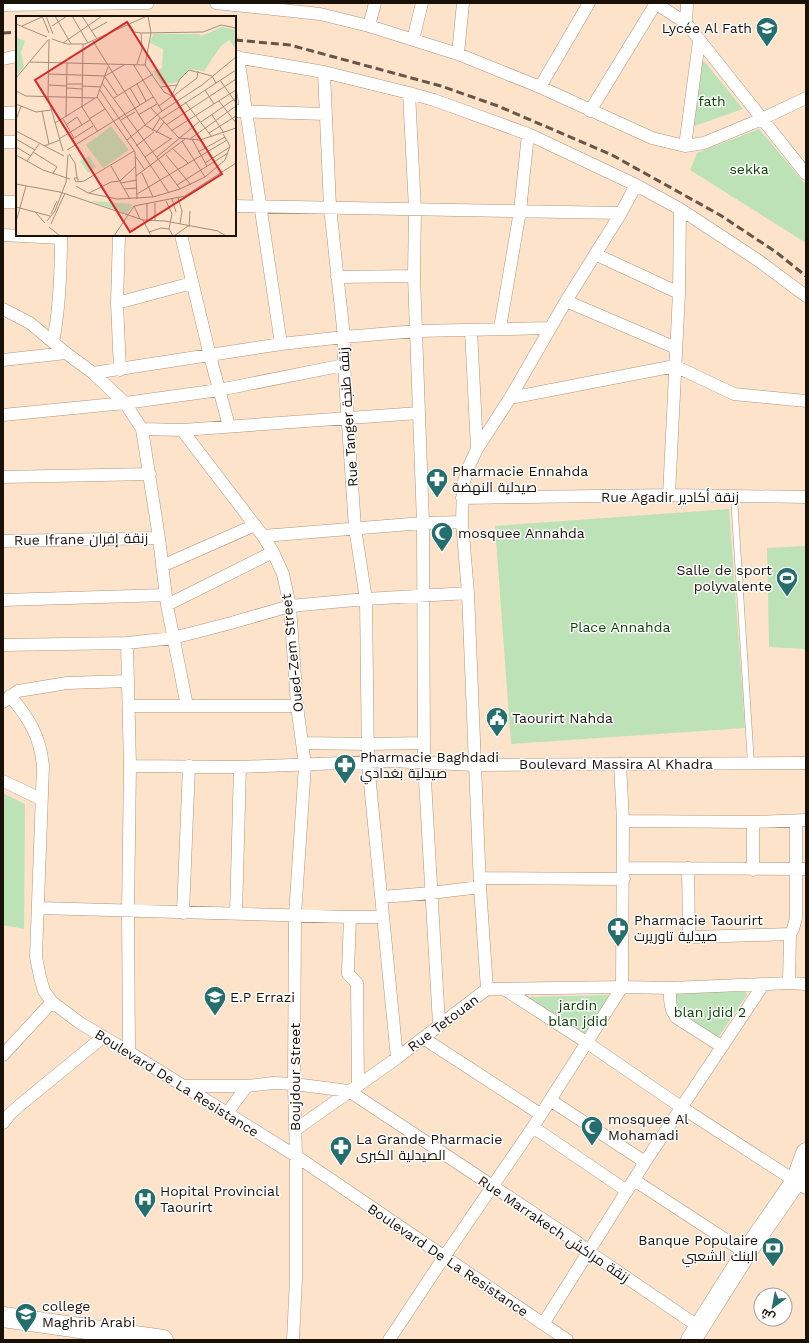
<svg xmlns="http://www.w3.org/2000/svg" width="809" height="1343" font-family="'Work Sans',Cairo,sans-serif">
  <rect width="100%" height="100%" fill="#fee3cb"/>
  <path fill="#bee2b7" d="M704 61 743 109 689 128 700 63Z
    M759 129 806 185V243L690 170 697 153Z
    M729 509 745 728 511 744 495 526Z
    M806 546V649L769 647 767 548Z
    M3 793 25 804 24 929 3 925Z
    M676 992H746L747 995 717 1039 674 1012Z
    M608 995V997L584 1036 530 1002V997Z"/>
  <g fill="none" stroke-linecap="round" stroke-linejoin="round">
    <g stroke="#ae957e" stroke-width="7">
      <path id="lane" d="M734 497 751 764"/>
    </g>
    <g stroke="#ae957e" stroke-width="13">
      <path id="street" d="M216 3 320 14 369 26 458 54 540 87 652 138 685 146 704 143 762 119 806 98
        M655 3 686 23 806 174
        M3 5 148 3
        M686 23 687 3
        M369 26 375 3
        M413 40 422 3
        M458 54 463 3
        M235 57 324 72 409 93 434 100 528 134 636 185 680 209 759 261 806 296
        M238 57 281 344
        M3 59 17 56
        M324 72 330 207 344 337V365L355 528 366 599 368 763 397 1058
        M540 87 589 3
        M409 93 415 209 414 276 423 523 424 763 439 1024
        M235 111 325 114
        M590 111 656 3
        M3 113H17
        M3 142H17
        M685 146 699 41
        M3 202H17
        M235 206 621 213
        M3 235 61 238
        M119 235 117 303 120 370
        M181 235 210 356 229 426
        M595 254 679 293
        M337 277 414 276
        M566 301 676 348
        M117 303 192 283
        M3 309 30 323 66 353 93 373 125 403 142 429 159 538 167 605 187 706
        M500 328 520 211 528 134
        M471 330 477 449
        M53 342C60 307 61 271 61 235
        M3 360 66 353
        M93 373 281 344 344 337 417 331 550 328
        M510 398 675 366 734 394 806 401
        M3 415 125 403 219 390 344 365
        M142 429 182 430 419 413
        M182 430 263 536 273 552 283 574 290 606 297 706 305 765 295 915 294 1084 296 1156V1278L293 1340
        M3 477 150 474
        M669 495 679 293 680 209
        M462 498 669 495 806 497
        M263 536 423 523 462 522
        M3 541 159 538
        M162 566 255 525
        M3 600 166 595
        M167 605 273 552
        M127 643 130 766 128 911 129 1052
        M3 645 127 643 173 638 231 623 290 606 366 599 468 593
        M10 696C29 718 40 736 43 766L36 957 40 977 44 991 52 1002 80 1023 129 1052 296 1156 567 1340
        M3 702 18 691 67 683 128 681
        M129 706H297
        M302 743 368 744 424 743
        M130 766 240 767 391 761 475 765 806 763
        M3 781 41 799
        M623 821 753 822 806 820
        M753 822V870
        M623 868 806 869
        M688 868 689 931 691 935 695 937 790 934
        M480 878 624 879
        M382 897 431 893 480 887
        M39 908 350 917H383
        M183 913 189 766
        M236 914 240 767
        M350 917 348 971V974L357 983 358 1085
        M789 983 790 934 793 929 796 918V821
        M670 988C670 999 669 1009 677 1018L721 1046
        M487 989 480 887 468 593 462 522 463 485 468 468 477 449 510 398 566 301 621 213 636 185
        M504 989 586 1042 681 1107 806 1188
        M423 1038 540 1114
        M3 1055 52 1002
        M184 1086H247L273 1083 294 1084 349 1091 577 1242 589 1252 699 1327
        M550 1100 645 1162
        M227 1113 247 1086
        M3 1123 10 1114 20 1105 103 1037
        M533 1127 627 1191
        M295 1130 397 1058 487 989 622 987 670 988 789 983 806 984
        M634 1180 746 1253
        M543 1324 645 1162 763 985
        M389 1340 444 1257 533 1127 622 987 623 821 620 764"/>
    </g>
    <g stroke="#ae957e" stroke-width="21">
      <path id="primary" d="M3 1317 163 1340
        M691 1340 746 1253 796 1181 806 1153"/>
    </g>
    <use href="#lane" stroke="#fff" stroke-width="6"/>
    <use href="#street" stroke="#fff" stroke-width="12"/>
    <use href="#primary" stroke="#fff" stroke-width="20"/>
    <path stroke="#655649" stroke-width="3" stroke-dasharray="8 4" stroke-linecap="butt" d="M3 33 17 32
      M235 40 290 45 441 86 498 106 612 155 720 215 776 252 806 276"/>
  </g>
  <defs>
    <g id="school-pin" transform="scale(1.15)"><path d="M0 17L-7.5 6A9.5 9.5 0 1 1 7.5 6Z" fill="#246f6d" stroke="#fff"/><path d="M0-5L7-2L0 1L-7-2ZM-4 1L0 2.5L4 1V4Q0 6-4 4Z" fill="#fff"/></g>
    <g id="pharmacy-pin" transform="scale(1.15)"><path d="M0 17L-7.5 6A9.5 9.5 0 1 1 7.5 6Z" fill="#246f6d" stroke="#fff"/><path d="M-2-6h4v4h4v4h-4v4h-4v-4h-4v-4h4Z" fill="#fff"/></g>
    <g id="mosque-pin" transform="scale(1.15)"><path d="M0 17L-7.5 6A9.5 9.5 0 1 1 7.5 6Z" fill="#246f6d" stroke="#fff"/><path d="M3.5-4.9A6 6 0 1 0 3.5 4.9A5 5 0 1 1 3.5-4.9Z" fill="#fff"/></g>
    <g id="stadium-pin" transform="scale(1.15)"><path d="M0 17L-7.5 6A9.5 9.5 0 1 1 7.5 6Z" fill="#246f6d" stroke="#fff"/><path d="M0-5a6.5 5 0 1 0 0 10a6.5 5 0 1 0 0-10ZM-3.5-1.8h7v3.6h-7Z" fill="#fff"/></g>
    <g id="civic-pin" transform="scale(1.15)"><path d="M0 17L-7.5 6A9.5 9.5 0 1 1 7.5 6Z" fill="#246f6d" stroke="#fff"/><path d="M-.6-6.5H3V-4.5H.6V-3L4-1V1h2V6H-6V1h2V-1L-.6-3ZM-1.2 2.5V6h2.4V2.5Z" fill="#fff"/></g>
    <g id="hospital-pin" transform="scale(1.15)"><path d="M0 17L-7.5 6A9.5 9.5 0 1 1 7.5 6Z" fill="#246f6d" stroke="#fff"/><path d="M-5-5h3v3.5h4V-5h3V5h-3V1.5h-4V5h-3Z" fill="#fff"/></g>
    <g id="bank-pin" transform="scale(1.15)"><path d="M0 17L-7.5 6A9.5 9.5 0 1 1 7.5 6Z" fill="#246f6d" stroke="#fff"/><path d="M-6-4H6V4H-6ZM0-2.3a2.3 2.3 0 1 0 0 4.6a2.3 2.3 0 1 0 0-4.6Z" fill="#fff"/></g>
  </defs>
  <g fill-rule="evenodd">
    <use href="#school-pin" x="767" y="28"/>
    <use href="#pharmacy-pin" x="437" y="479"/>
    <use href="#mosque-pin" x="442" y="533"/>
    <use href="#stadium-pin" x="787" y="578"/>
    <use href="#civic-pin" x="497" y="718"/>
    <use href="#pharmacy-pin" x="345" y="765"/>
    <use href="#pharmacy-pin" x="618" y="928"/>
    <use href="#school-pin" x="215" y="997"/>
    <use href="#mosque-pin" x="592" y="1127"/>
    <use href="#pharmacy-pin" x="341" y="1147"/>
    <use href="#hospital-pin" x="145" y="1199"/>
    <use href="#bank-pin" x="773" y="1248"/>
    <use href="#school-pin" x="26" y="1314"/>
  </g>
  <g text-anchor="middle" stroke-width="3" stroke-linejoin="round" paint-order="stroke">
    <g font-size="14" fill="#191008" stroke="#fff" text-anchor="start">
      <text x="752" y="33" text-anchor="end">Lycée Al Fath</text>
      <text x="452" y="476">Pharmacie Ennahda<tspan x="452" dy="16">صيدلية النهضة</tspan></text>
      <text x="458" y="538">mosquee Annahda</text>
      <text x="772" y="575" text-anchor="end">Salle de sport<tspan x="772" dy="16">polyvalente</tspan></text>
      <text x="512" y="723">Taourirt Nahda</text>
      <text x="360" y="762">Pharmacie Baghdadi<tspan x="360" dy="16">صيدلية بغدادي</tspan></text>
      <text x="634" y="925">Pharmacie Taourirt<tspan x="634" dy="16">صيدلية تاوريرت</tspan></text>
      <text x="230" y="1002">E.P Errazi</text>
      <text x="608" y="1124">mosquee Al<tspan x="608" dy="16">Mohamadi</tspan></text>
      <text x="356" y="1144">La Grande Pharmacie<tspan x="356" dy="16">الصيدلية الكبرى</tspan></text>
      <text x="160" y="1196">Hopital Provincial<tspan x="160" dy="16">Taourirt</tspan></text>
      <text x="758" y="1245" text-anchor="end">Banque Populaire<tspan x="758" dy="16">البنك الشعبي</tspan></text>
      <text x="42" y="1311">college<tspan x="42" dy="16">Maghrib Arabi</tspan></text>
    </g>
    <g font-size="14" fill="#0a4200" stroke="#fff">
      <text x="712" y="106">fath</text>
      <text x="749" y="174">sekka</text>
      <text x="620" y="632">Place Annahda</text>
      <text x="578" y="1010">jardin<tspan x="578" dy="16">blan jdid</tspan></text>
      <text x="710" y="1017">blan jdid 2</text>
    </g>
    <g font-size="14" fill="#191008" stroke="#fff">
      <text transform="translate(348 417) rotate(-94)" y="5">Rue Tanger زنقة طنجة</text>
      <text x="670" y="502">Rue Agadir زنقة أكادير</text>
      <text transform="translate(81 539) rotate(-1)" y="5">Rue Ifrane زنقة إفران</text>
      <text transform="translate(292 653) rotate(-96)" y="5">Oued-Zem Street</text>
      <text x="616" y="769">Boulevard Massira Al Khadra</text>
      <text transform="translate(443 1023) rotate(-37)" y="5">Rue Tetouan</text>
      <text transform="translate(295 1077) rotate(-90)" y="5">Boujdour Street</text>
      <text transform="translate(177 1083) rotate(32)" y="5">Boulevard De La Resistance</text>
      <text transform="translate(554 1229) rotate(34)" y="5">Rue Marrakech زنقة مراكش</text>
      <text transform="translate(448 1260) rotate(34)" y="5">Boulevard De La Resistance</text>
    </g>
  </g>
  <g transform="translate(16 16)">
    <rect width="220" height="220" fill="#fee3cb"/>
    <path d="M206 11 220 14V33L213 24 205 30 188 55 173 53 162 66 146 69 137 55 146 52 147 33 134 27 137 18H183L185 20ZM0 21 9 25 5 36 8 50 0 60ZM95 110 113 134 87 152 70 129ZM73 140 80 151 72 157 64 145ZM75 185 116 188V190L111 198Z" fill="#bee2b7"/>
    <path fill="none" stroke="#a28f7d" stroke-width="1" d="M26 0 33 17M30 0 37 18M39 0 55 28M56 0 72 27M66 0 81 23M0 8 31 21M114 9 118 16 125 17 187 16 205 9 220 12M6 10 28 0M36 10 51 0M75 15 91 6M33 23 32 81 47 135M36 23 51 28H69L131 0M77 25 130 110 155 123M47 27 86 0M67 28 66 91 82 116M14 46 129 49 148 76 156 80M117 48 146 95M121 48 126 33 125 17M129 49 135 17 132 0M33 58 89 60 108 49M89 61 101 79M0 62 32 24M204 64 220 87M86 67 164 173M51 68H66M121 68 130 85M33 69 51 70M66 70 85 71M145 71 161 69M51 72 66 73M114 72 124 89M84 74 153 177M189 74 198 88M0 75 10 80 79 82M81 81 119 136 121 183M156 81 181 62 182 55M98 82 137 58M203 85 220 107M169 86 196 121M0 88 20 96 35 94M143 90 155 81 164 63 173 54 196 60 200 67M135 92 163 122 184 124 220 112M26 95 33 128M122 99 141 88M196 99 208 117M50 101 51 47M47 103 58 122M73 103 89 93M145 103 220 54M0 104 5 90M105 104 119 96M185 106 220 82M39 107 81 81 92 51M50 109 61 101 66 109M150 109 220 63M0 115 48 140M136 115 144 102M155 115 220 74M140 117 148 106M193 117 220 100M0 123 19 134M43 123 74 104M174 123 220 90M176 123 191 150M55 124 77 110M111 124 146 95 186 69 220 41M166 125 189 161M28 130 44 124M120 130 138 116M0 131 15 140M156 132 172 147M51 134 137 81M17 136 41 151 37 157M182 136 209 121M53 138 59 147 61 162M0 139 27 154 54 163M150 139 175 169M120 141 129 154M129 141 156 122M141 141 184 105M11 145 23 128M189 147 214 131M95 150 114 183M126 157 137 181M120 160 169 123M62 165V162H58L60 166 68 165 118 135M105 167 121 164M0 168 44 176 127 204 149 205 202 215 210 220M161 169 212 137M60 170 72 177 101 183 137 181 164 173 189 161 209 144 214 130 207 118M108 173 121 172M73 177 95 166 104 165 120 150M121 178 211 124M162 182 166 195 164 208M156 183 160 196M150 185 156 198 153 213M139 187V204M131 188V205M118 190 124 203M0 191 34 200M19 196 29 207M35 198 41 185M127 204 135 220M31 205 39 195 50 166 52 139M0 206 10 170M35 208 49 177M33 211 44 220M173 211 174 195M133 216 145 212 153 213 157 220M98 220 118 190 169 180 220 147M158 220 172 210"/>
    <path fill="#d62828" fill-opacity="0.15" stroke="#d62828" stroke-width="2" d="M111 6 206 158 114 216 19 64Z"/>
    <rect width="220" height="220" fill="none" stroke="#191008" stroke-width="2"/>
  </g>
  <rect width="809" height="1343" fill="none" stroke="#191008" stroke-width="8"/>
  <g transform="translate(773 1307) rotate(212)"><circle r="19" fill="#ffffff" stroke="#a39f9c"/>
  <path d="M0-3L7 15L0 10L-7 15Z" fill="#246f6d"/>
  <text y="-6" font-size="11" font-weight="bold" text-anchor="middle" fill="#191008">ش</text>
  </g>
</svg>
